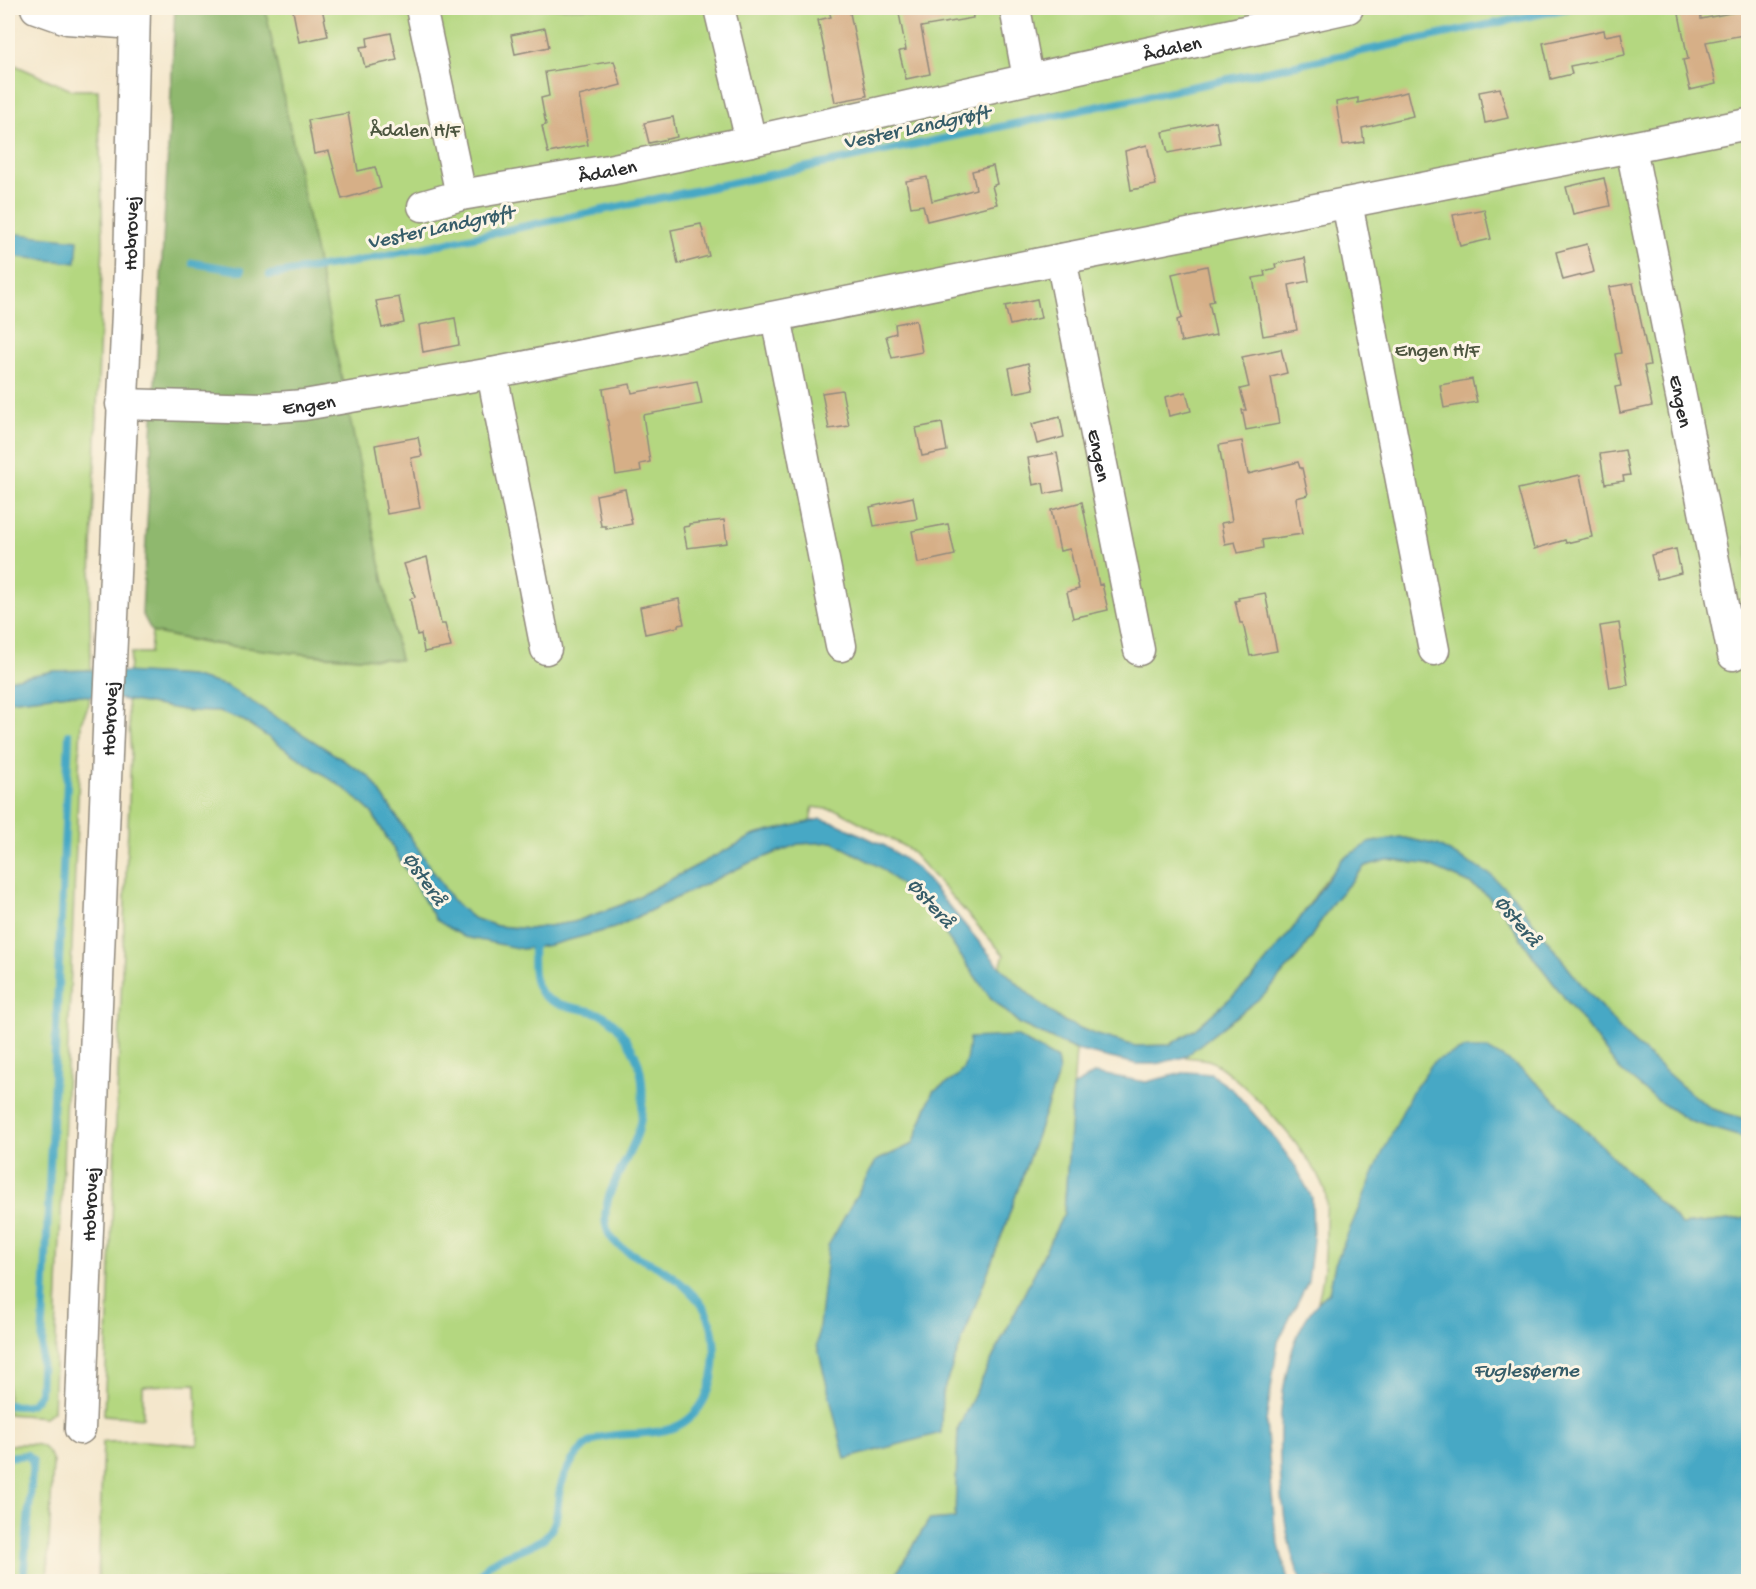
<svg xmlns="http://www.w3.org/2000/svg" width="1756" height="1589" font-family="'Gochi Hand',sans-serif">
  <rect width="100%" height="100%" fill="#fcf5e5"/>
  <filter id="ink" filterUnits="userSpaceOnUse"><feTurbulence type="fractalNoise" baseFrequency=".0167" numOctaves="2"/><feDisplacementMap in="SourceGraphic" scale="12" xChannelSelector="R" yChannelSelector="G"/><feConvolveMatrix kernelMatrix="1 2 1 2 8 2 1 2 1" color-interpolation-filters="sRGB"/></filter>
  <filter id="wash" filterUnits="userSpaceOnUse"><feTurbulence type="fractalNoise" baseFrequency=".008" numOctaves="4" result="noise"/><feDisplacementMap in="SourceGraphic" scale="24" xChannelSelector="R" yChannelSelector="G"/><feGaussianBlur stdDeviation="1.35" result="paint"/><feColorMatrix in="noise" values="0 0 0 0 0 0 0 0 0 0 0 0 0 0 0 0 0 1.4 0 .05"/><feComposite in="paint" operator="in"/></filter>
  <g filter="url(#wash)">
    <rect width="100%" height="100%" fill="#f4e7cc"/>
    <path fill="#b4d780" stroke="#708156" stroke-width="1.5" fill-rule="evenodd" d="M265 8H1748V1120L1712 1109 1686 1090 1625 1035 1576 978 1513 896 1437 845 1400 837 1369 843 1328 876 1294 927 1251 980 1194 1030 1170 1045 1135 1046 1094 1034 1061 1020 1030 995 1000 967 1004 955 909 849 839 811 813 807 810 822 755 835 624 904 574 922 529 929 497 926 473 918 453 901 370 777 227 686 190 676 129 673 131 653H150L152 632 203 643 321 656 399 660Z
      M8 62 71 90H98L103 241 90 606 91 670 54 671 8 680Z
      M69 694 90 696 89 704 81 722 53 1411 45 1417 8 1414V701Z
      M127 700 189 711 219 712 244 721 348 791 372 813 436 920 522 949 550 945 614 928 747 864 798 844 833 842 880 867 927 908 989 996 1020 1024 1076 1050 1064 1213 958 1428 955 1518 929 1520 892 1581 98 1582 103 1442 144 1441 198 1445 196 1384 143 1386V1418L104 1415 131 753ZM1057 1059 1059 1072 1004 1229 941 1394V1433L876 1161 913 1144 933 1091 956 1078 967 1064Z
      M1387 860 1425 864 1469 883 1486 894 1504 913 1535 959 1619 1069 1655 1099 1689 1121 1748 1139V1218L1682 1225 1549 1094 1517 1066 1335 1264 1329 1293 1318 1301C1325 1275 1326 1250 1326 1223 1326 1214 1327 1204 1326 1196 1321 1163 1241 1076 1211 1061 1204 1058 1193 1058 1184 1057L1265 994 1300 954 1333 902 1365 866Z
      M16 1444C37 1444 44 1441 53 1462L47 1581H8V1446Z"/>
    <path fill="#8fb86e" stroke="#5d724c" stroke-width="1.5" d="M175 8H265L400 660C316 656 234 650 152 632L142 613C153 411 166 209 175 8Z"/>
    <path fill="#46a8c5" stroke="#386a78" stroke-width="1.5" d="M8 233 78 240 76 263 8 256Z
      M91 670 190 676 227 686 370 777 453 901 473 918 497 926 529 929 574 922 624 904 755 835 821 819 838 824 885 846 917 868 1000 967 1030 995 1061 1020 1094 1034 1135 1046 1170 1045 1194 1030 1251 980 1294 927 1342 859 1369 843 1400 837 1437 845 1491 875 1513 896 1576 978 1625 1035 1686 1090 1712 1109 1748 1120V1139L1689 1121 1655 1099 1619 1069 1535 959 1504 913 1486 894 1469 883 1425 864 1387 860 1365 866 1333 902 1300 954 1265 994 1184 1057 1156 1064H1137L1076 1050 1020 1024 989 996 927 908 880 867 833 842 798 844 747 864 614 928 550 945 522 949 464 937 436 920 372 813 348 791 244 721 219 712 189 711 127 700 69 694 8 701V680L54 671Z
      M1016 1036 1057 1059 1059 1072 1004 1229 942 1394 941 1433 845 1459 817 1345 828 1246 876 1161 913 1144 933 1091C963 1075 966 1073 969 1038Z
      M1463 1049H1488L1517 1066 1549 1094 1682 1225 1748 1218V1581H1301C1297 1570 1293 1558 1290 1546 1275 1482 1268 1336 1329 1293L1335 1264 1380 1158 1411 1094 1434 1061Z
      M1187 1072 1211 1074 1234 1091 1273 1136 1295 1166 1312 1198 1313 1240 1308 1281 1278 1342 1266 1422 1275 1529 1288 1581H892L929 1520 955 1518 958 1428 1064 1213 1073 1087 1095 1073 1146 1082Z"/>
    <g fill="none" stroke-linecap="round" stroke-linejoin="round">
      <path stroke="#46a8c5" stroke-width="8" d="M193 263 241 271
        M270 275 354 262 1568 8
        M8 1405C24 1406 31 1409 40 1393L69 735
        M8 1457 27 1455 33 1461 23 1582
        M477 1582C490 1553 510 1557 535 1543 538 1541 543 1540 546 1536 558 1524 557 1510 559 1494 563 1472 577 1446 599 1438 604 1436 612 1436 617 1435 652 1432 685 1436 704 1400 719 1372 719 1326 699 1301 690 1291 676 1278 665 1271 649 1260 618 1252 609 1234 593 1201 632 1160 639 1128 643 1111 644 1087 640 1069 637 1054 618 1022 603 1015 586 1007 547 1009 538 988 531 974 534 955 533 939"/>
    </g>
    <g id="blocks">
      <path fill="#d6af87" d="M309 8H322L328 36 299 42 293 11Z
        M828 8H849L867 96 835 102 818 20 831 17Z
        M898 8H972L973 18 921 27 930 74 906 79 899 51 906 50Z
        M1700 9 1701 19 1749 9V34L1706 42 1716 84 1690 90 1683 60 1688 59 1679 14Z
        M545 28 549 47 515 54 511 35Z
        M1604 30 1605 36 1621 33 1625 55 1570 66 1572 74 1551 79 1543 43Z
        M391 33 397 60 365 67 360 47 368 46 367 38Z
        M614 61 621 85 579 96 588 145 548 153 542 126 546 125 541 98 549 96 545 72Z
        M1500 88 1508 118 1485 123 1479 92Z
        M1407 92 1413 116 1362 128 1364 142 1343 145 1336 102 1358 98V103Z
        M348 113 358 171 375 167 381 188 342 199 329 151 314 154 308 120Z
        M673 117 677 137 649 143 644 123Z
        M1216 121 1220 143 1168 153 1163 132Z
        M1147 145 1156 185 1131 190 1125 151Z
        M993 166 997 184 992 186 997 204 927 221 923 205 911 207 906 181 927 177 932 201 976 189 972 171Z
        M1604 178 1610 206 1573 214 1566 187Z
        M1484 209 1491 239 1460 246 1453 215Z
        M701 224 709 256 678 264 671 230Z
        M1587 244 1594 272 1563 280 1556 252Z
        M1305 258 1309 281 1289 285 1297 330 1263 336 1253 278 1265 276 1264 271 1276 268 1275 264Z
        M1207 266 1214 301 1209 302 1216 335 1181 342 1177 320 1182 318 1172 274Z
        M1633 283 1650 365 1644 366 1652 406 1620 413 1615 387 1621 386 1615 354 1621 353 1609 287Z
        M399 297 404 323 382 328 376 301Z
        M1037 299 1041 318 1010 325 1005 306Z
        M455 318 459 345 423 352 419 325Z
        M916 320 922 352 892 358 886 336 896 333 895 324Z
        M1281 349 1287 373 1271 377 1279 424 1246 430 1242 410H1246L1240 389 1249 387 1242 357Z
        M1028 363 1034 389 1014 393 1009 368Z
        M1472 379 1477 402 1444 408 1440 385Z
        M697 381 702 404 643 415 650 462 640 464 641 471 616 475 603 389 630 384 632 393Z
        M842 390 849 426 829 429 822 393Z
        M1186 392 1191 411 1169 416 1165 397Z
        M1060 417 1064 437 1037 444 1032 424Z
        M942 423 947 451 922 456 916 428Z
        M418 437 422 456 411 458 420 508 387 514 375 445Z
        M1242 441 1248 474 1298 462 1300 468H1302L1308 495 1296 498 1302 534 1262 540 1263 548 1238 553 1235 542 1225 544 1221 523 1232 521 1219 445Z
        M1625 450 1630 475 1623 476 1624 481 1605 484 1600 454Z
        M1057 453 1064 490 1045 494 1043 483 1033 485 1028 458Z
        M1580 475 1592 537 1566 543 1565 540 1534 549 1518 489Z
        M625 489 632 524 606 529V526H601L596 495Z
        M913 497 917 519 874 526 870 507Z
        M1082 502 1099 585 1102 584 1108 610 1073 618 1067 592 1079 589 1070 549 1060 551 1051 510Z
        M724 520 727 543 687 548 683 527 689 526V524Z
        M948 524 955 555 918 563 912 531Z
        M1676 549 1681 573 1657 579 1651 555Z
        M427 557 441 624H445L451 647 424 652 421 634 417 635 410 599 415 597 404 564Z
        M1265 593 1277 651 1250 656 1243 623H1240L1235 601 1239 600 1238 598Z
        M679 599 684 624 678 625V627L645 634 640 607Z
        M1619 623 1628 685 1610 688 1600 626Z"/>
    </g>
  </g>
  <g filter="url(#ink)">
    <use href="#blocks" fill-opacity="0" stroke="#90897c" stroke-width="1.5"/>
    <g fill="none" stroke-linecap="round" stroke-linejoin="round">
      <g stroke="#90897c" stroke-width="33">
        <g id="minor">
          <path d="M36 8 67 19 134 24"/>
          <path d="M421 8 461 195"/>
          <path d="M719 8 751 141"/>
          <path d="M1015 8 1028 78"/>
          <path id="s1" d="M1631 148 1733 655"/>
          <path d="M1347 203 1434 650"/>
          <path id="s2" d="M423 206 461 195 609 170 751 141 1348 8"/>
          <path id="s3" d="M1061 259 1139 650"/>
          <path d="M776 317 841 646"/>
          <path id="s4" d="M121 404 264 408 304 405 492 373"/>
          <path d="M546 649 492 373 1061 259 1748 124"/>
          <path id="s5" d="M80 1429 109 705 129 268 135 8"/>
        </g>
      </g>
      <use href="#minor" stroke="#fff" stroke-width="30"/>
    </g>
  </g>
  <g text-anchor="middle" stroke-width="6" stroke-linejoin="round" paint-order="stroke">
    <g font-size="20" fill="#2b2b2b" stroke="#fcf5e5">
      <text dy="7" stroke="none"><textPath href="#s2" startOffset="766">Ådalen</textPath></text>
      <text dy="7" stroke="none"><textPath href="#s2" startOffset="188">Ådalen</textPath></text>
      <text dy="7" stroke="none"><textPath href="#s5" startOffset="1197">Hobrovej</textPath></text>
      <text dy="7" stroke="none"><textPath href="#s1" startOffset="258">Engen</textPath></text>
      <text dy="7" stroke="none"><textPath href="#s4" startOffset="188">Engen</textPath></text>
      <text dy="7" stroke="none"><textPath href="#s3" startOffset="200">Engen</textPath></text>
      <text dy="7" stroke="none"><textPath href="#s5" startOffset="711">Hobrovej</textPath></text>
      <text dy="7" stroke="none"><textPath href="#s5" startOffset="225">Hobrovej</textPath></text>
    </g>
    <g font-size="20" fill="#4d5640" stroke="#fcf5e5">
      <text x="415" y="136">Ådalen H/F</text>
      <text x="1437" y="356">Engen H/F</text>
    </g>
    <g font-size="21" font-style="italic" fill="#365d69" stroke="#fcf5e5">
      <text transform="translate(916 126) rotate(-12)" y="7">Vester Landgrøft</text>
      <text transform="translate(440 226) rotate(-12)" y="7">Vester Landgrøft</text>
      <text transform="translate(426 878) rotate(56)" y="7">Østerå</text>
      <text transform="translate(932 902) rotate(49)" y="7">Østerå</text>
      <text transform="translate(1519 920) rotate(51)" y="7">Østerå</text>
      <text x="1526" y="1376">Fuglesøerne</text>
    </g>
  </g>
  <rect width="1756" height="1589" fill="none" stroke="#fcf5e5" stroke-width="30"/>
</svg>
